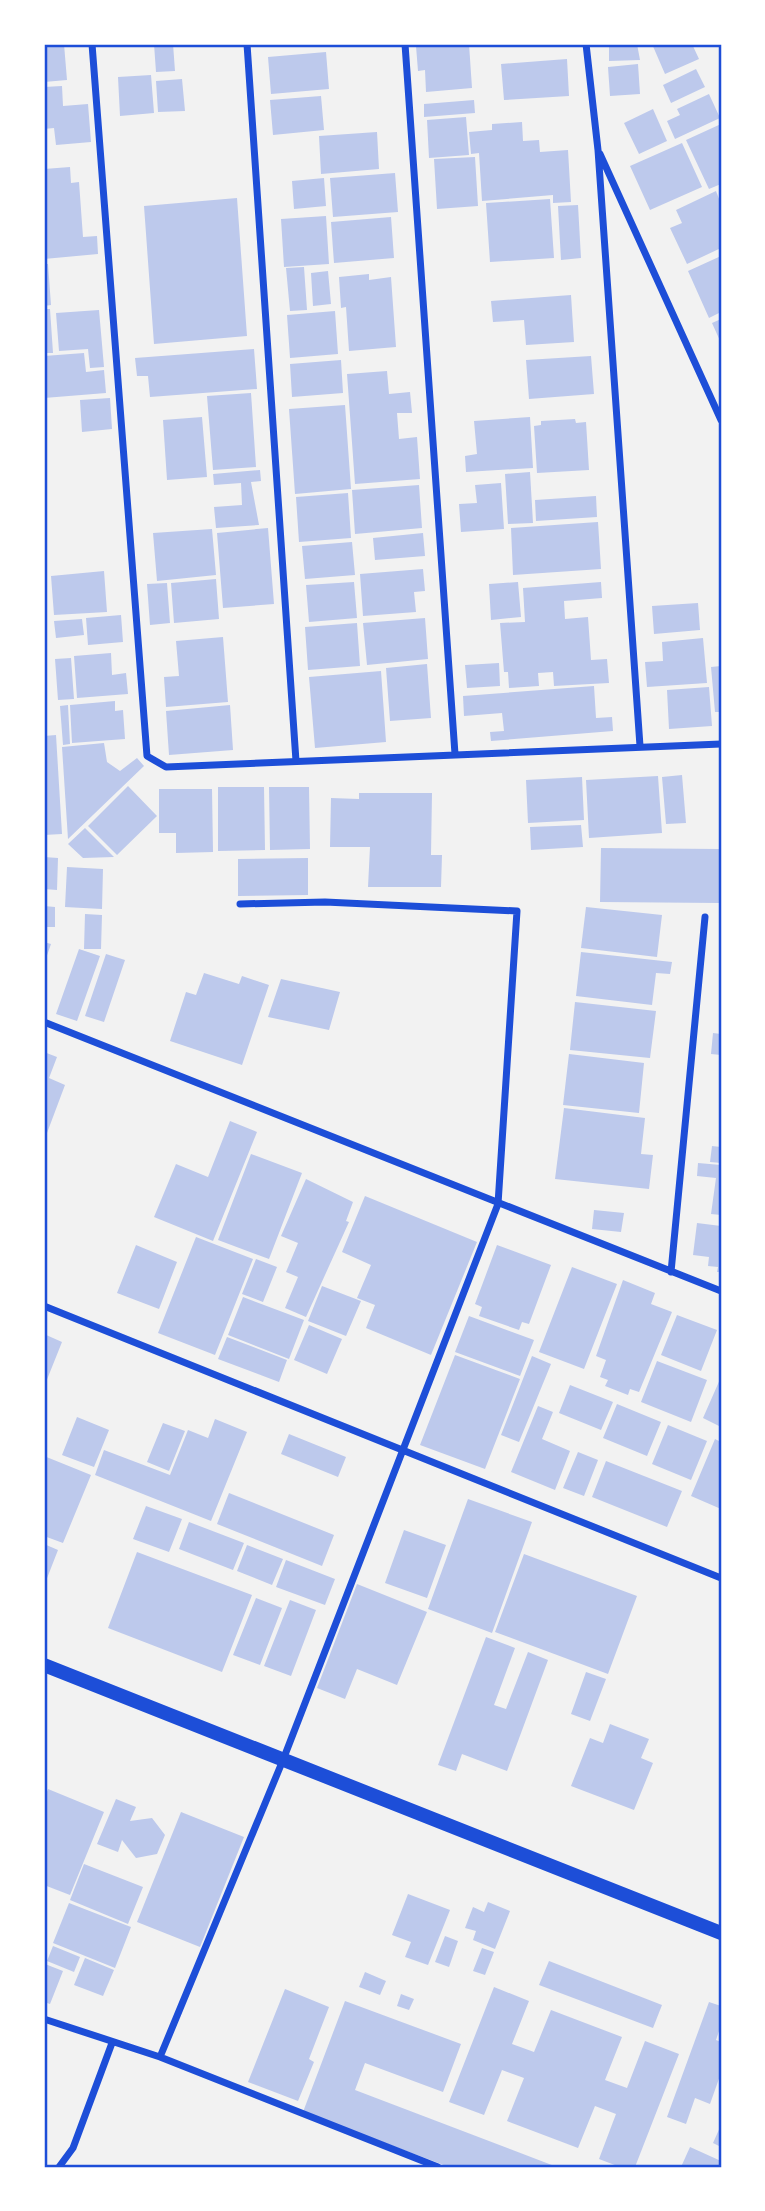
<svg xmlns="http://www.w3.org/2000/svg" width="765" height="2211" font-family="'Noto Sans',sans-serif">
  <rect width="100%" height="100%" fill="#f2f2f2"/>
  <path fill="#bdc9ec" d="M44 44H64L67 80 44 82Z
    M154 44H173L175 71 156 72Z
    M427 44H469L472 88 426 92 425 70 418 71 416 46Z
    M609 44H637L640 60 609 61Z
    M652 44H692L699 59 665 74Z
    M326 52 329 89 271 94 268 57Z
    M567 59 569 96 504 100 501 64Z
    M638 64 640 94 610 96 608 67Z
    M696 69 705 87 671 103 663 85Z
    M151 75 154 113 120 116 118 77Z
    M182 79 185 111 158 112 156 81Z
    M62 86 63 106 88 104 91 142 56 145 54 128 44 129V87Z
    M709 94 720 118 675 139 667 121 680 115 677 109Z
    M321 96 324 130 273 135 270 100Z
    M474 100 475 113 424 117V104Z
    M653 109 667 141 639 154 624 123Z
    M466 117 469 155 429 158 427 120Z
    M522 122 523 141 539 140 540 152 568 150 571 202 553 203V195L482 201 479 153 471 154 469 132 492 130V124Z
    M721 124V184L709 189 686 140Z
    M377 132 379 169 321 174 319 136Z
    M682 143 702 187 650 210 630 166Z
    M475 157 478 206 437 209 434 159Z
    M70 167 71 183 79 182 83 237 97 236 98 254 44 259V169Z
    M395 173 398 212 333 217 330 178Z
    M324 178 326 206 294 209 292 181Z
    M716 191 721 204V248L687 264 670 228 682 223 676 210Z
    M237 198 247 336 154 344 144 206Z
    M550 199 554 258 490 262 486 203Z
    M578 205 581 258 561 260 558 206Z
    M326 216 329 264 284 267 281 219Z
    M391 217 394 258 334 263 331 222Z
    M721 256V312L709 318 688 271Z
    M44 264H48L51 305 44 306Z
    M304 267 307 310 290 311 286 268Z
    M328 271 331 304 313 306 311 273Z
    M369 274V280L391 277 396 347 349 351 346 307 341 308 339 277Z
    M571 295 574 342 526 345 524 320 493 322 491 301Z
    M44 309H50L53 353H44Z
    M99 310 104 367 90 368 88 349 59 351 56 313Z
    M335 311 338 354 290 358 287 315Z
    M721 319V343L712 323Z
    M254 349 257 389 150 397 148 376H137L135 358Z
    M84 353 86 372 104 370 106 393 44 398V356Z
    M591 356 594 394 529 399 526 360Z
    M341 360 343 393 292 397 290 364Z
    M387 371 389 394 410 392 412 413H397L399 439 417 437 420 479 355 484 347 374Z
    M251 393 256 467 213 470 207 396Z
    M110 398 112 429 82 432 80 400Z
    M345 405 351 489 295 494 289 409Z
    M202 417 207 477 167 480 163 420Z
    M530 417 533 468 466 472 465 456 477 454 474 421Z
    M575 419 576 423 586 422 589 470 537 473 534 426 541 425V421Z
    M260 470 261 481 251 482 259 525 216 528 214 507 242 505 241 483 214 485 213 474Z
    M530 472 533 523 508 524 505 474Z
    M501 483 504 529 461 532 459 504 477 503 475 485Z
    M419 485 422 528 355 534 352 490Z
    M348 493 351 538 299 542 296 497Z
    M596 496 597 517 536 521 535 500Z
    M598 522 601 569 513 575 511 528Z
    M268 528 274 604 223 608 217 533Z
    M212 529 216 575 157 581 153 533Z
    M423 533 425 556 375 560 373 538Z
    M352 542 355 575 305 579 302 546Z
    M423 569 425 591 414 592 416 612 363 616 360 574Z
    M104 571 107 612 54 615 51 576Z
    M216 579 219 619 174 623 171 583Z
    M354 582 357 618 309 622 306 585Z
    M518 582 521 617 491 620 489 584Z
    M601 582 602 598 564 601 565 619 588 617 591 660 607 659 609 683 554 686 553 672 538 673 539 686 509 688 508 672H504L500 623 525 622 523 588Z
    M167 583 170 623 150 625 147 584Z
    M698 603 700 630 654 634 652 606Z
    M121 615 123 642 88 645 86 618Z
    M425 618 428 659 367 665 363 623Z
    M82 619 84 635 56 638 54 621Z
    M357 623 360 666 308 670 305 627Z
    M223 637 228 702 166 707 164 677 179 676 176 641Z
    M703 638 707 683 647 687 645 662 663 661 662 642Z
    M111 653 112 675 126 673 128 694 77 698 74 656Z
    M71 658 74 699 58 700 55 659Z
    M499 663 500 686 467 688 465 665Z
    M427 664 431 718 390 721 386 668Z
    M721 666V712H715L711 667Z
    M381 671 386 742 315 748 309 677Z
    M594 686 596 718 612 717 613 731 491 741 490 732 504 731 502 713 464 716 463 696Z
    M709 687 712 726 669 729 667 690Z
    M115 701V711L123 710 125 739 72 743 70 705Z
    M68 705 70 744 63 745 60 706Z
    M230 705 233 750 169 755 166 711Z
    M56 735 62 834 44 835V736Z
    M104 743 107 762 120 771 137 758 144 766 68 839 62 747Z
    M682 775 686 823 666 824 662 777Z
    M658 776 662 833 589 838 586 780Z
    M582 777 584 820 528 823 526 780Z
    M128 786 157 816 117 855 88 826Z
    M218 787H264L265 850 218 851Z
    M269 787H309L310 849 270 850Z
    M159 789H212L213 852 176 853V833H159Z
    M359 793H432L431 855H442L441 887H368L370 847H330L331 798 359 799Z
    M581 825 583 847 531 850 530 827Z
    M85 828 114 857 83 858 68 844Z
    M601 848 719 849V903L600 902Z
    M44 857 58 858 57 890 44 889Z
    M308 858V895L238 896V859Z
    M67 867 103 869 102 909 65 907Z
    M44 906 55 907V927H44Z
    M586 907 662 915 657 957 581 948Z
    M85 914 102 915 101 949H84Z
    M44 942 51 944 44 964Z
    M79 949 100 956 77 1021 56 1014Z
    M581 952 672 962 670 974 656 973 652 1005 576 996Z
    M106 954 125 960 104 1022 85 1016Z
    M204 973 239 984 242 976 269 985 242 1065 170 1041 186 992 196 995Z
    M281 979 340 992 329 1030 268 1017Z
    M575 1002 656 1011 650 1058 570 1050Z
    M713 1033 721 1034V1055L711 1054Z
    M44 1052 57 1057 49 1078 65 1085 44 1141Z
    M569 1054 644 1063 639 1113 563 1105Z
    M564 1108 645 1118 641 1154 653 1155 649 1189 555 1179Z
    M230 1121 257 1132 213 1241 154 1217 176 1164 208 1177Z
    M712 1146 721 1147V1163L710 1162Z
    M251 1154 302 1173 269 1259 218 1240Z
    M698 1163 721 1165V1215L711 1214 716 1178 697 1176Z
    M306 1179 353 1202 346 1221 349 1222 306 1317 285 1308 298 1277 286 1272 298 1243 281 1236Z
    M365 1196 477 1242 431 1355 366 1328 375 1305 357 1298 371 1265 342 1252Z
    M594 1210 624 1213 621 1232 592 1229Z
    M697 1223 721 1226V1272H717L718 1267 708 1266 709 1257 693 1255Z
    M196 1237 253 1259 215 1355 158 1333Z
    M136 1245 177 1262 159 1309 117 1293Z
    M497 1245 551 1265 529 1324 522 1322 519 1330 479 1316 482 1307 475 1304Z
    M256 1259 277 1267 263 1302 242 1294Z
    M572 1267 617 1284 584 1369 539 1352Z
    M623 1280 655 1293 651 1304 672 1312 639 1392 630 1389 628 1395 605 1386 608 1380 600 1377 606 1360 596 1356Z
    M322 1286 361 1301 346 1336 308 1321Z
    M243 1297 304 1320 289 1359 228 1335Z
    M677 1315 717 1330 701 1371 661 1355Z
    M469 1316 534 1340 520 1376 455 1352Z
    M309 1325 342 1339 327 1374 294 1360Z
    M44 1334 62 1342 44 1387Z
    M227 1337 287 1360 279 1382 218 1359Z
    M455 1355 520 1379 485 1469 420 1445Z
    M532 1356 551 1364 519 1442 501 1435Z
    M657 1361 707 1380 691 1422 641 1402Z
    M721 1377V1427L703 1418Z
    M570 1385 613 1402 601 1430 559 1413Z
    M617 1404 661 1422 647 1456 603 1438Z
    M538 1406 553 1412 542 1439 570 1451 555 1490 511 1472Z
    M77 1417 109 1430 94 1467 62 1455Z
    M215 1419 247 1432 211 1521 95 1475 104 1450 170 1475 188 1430 208 1438Z
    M163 1423 185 1431 169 1471 147 1462Z
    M668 1425 707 1441 691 1480 652 1464Z
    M289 1434 346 1457 338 1477 281 1454Z
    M715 1439 721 1442V1509L691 1496Z
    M578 1452 598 1460 584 1496 563 1488Z
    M44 1456 91 1475 63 1543 44 1536Z
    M606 1461 682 1491 667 1527 592 1497Z
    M229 1493 334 1535 322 1566 217 1524Z
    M468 1499 532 1522 492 1633 428 1609Z
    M146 1506 182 1519 169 1552 133 1539Z
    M189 1522 244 1543 233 1570 179 1549Z
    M404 1530 446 1545 427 1598 385 1583Z
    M44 1544 58 1550 44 1586Z
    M247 1545 283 1559 272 1585 237 1571Z
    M137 1552 252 1595 222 1672 108 1628Z
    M524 1554 637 1596 608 1674 495 1632Z
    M286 1560 335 1579 325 1605 276 1587Z
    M357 1584 427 1612 397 1685 357 1669 345 1699 317 1688Z
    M256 1598 282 1608 260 1665 233 1655Z
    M290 1600 316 1610 291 1676 264 1666Z
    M486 1637 515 1648 494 1705 506 1709 528 1652 548 1660 507 1771 462 1754 456 1771 438 1765Z
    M586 1672 606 1679 590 1721 571 1714Z
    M610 1724 649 1739 641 1758 653 1763 634 1810 571 1786 590 1738 603 1743Z
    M48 1789 104 1812 70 1895 44 1885V1800Z
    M116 1799 136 1807 130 1821 152 1818 165 1835 157 1854 136 1858 122 1840 118 1852 97 1844Z
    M181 1812 244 1837 200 1947 137 1922Z
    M84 1864 143 1887 128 1924 70 1900Z
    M408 1894 450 1910 428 1965 405 1957 411 1942 392 1935Z
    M488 1902 510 1911 495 1949 473 1940 476 1931 465 1928 473 1907 484 1912Z
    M69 1903 131 1927 115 1968 53 1943Z
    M445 1936 458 1941 449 1967 435 1962Z
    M53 1946 80 1957 74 1972 47 1961Z
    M482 1948 494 1952 485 1975 473 1971Z
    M85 1958 114 1970 103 1996 74 1985Z
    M549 1961 662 2005 653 2028 539 1985Z
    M45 1964 63 1971 50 2004 44 2002Z
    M365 1972 386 1981 380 1995 359 1987Z
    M494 1987 529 2001 512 2044 534 2052 551 2010 622 2037 605 2080 627 2088 645 2041 679 2054 635 2167H620L599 2159 616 2114 595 2106 578 2148 507 2121 524 2078 502 2070 484 2115 449 2102Z
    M285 1989 329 2007 309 2059 314 2062 298 2101 248 2082Z
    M401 1994 414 1999 409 2010 397 2006Z
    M345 2001 461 2044 443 2092 365 2063 355 2090 557 2167H449L303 2112Z
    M709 2002 721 2006V2025L716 2040 721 2042V2073L710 2104 695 2098 686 2124 667 2117Z
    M721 2125V2147L713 2143Z
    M690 2147 721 2161V2167H681Z"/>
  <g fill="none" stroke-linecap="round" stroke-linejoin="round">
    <path stroke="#1d4ed8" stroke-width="7" d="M92 44 147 756 166 767 721 744
      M247 44 296 761
      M405 44 455 754
      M586 44 598 150 640 746
      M600 154 721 420
      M44 1022 721 1291
      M671 1272 705 917
      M44 1306 721 1578
      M44 2019 160 2057 438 2167
      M160 2057 283 1760 498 1204 517 911 325 902 240 904
      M59 2167 73 2148 112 2043"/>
    <path stroke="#1d4ed8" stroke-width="14" d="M44 1665 721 1933"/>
  </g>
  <rect width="765" height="2211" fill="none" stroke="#ffffff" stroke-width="91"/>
  <rect x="46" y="46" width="674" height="2120" fill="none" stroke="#1d4ed8" stroke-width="2.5"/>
</svg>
